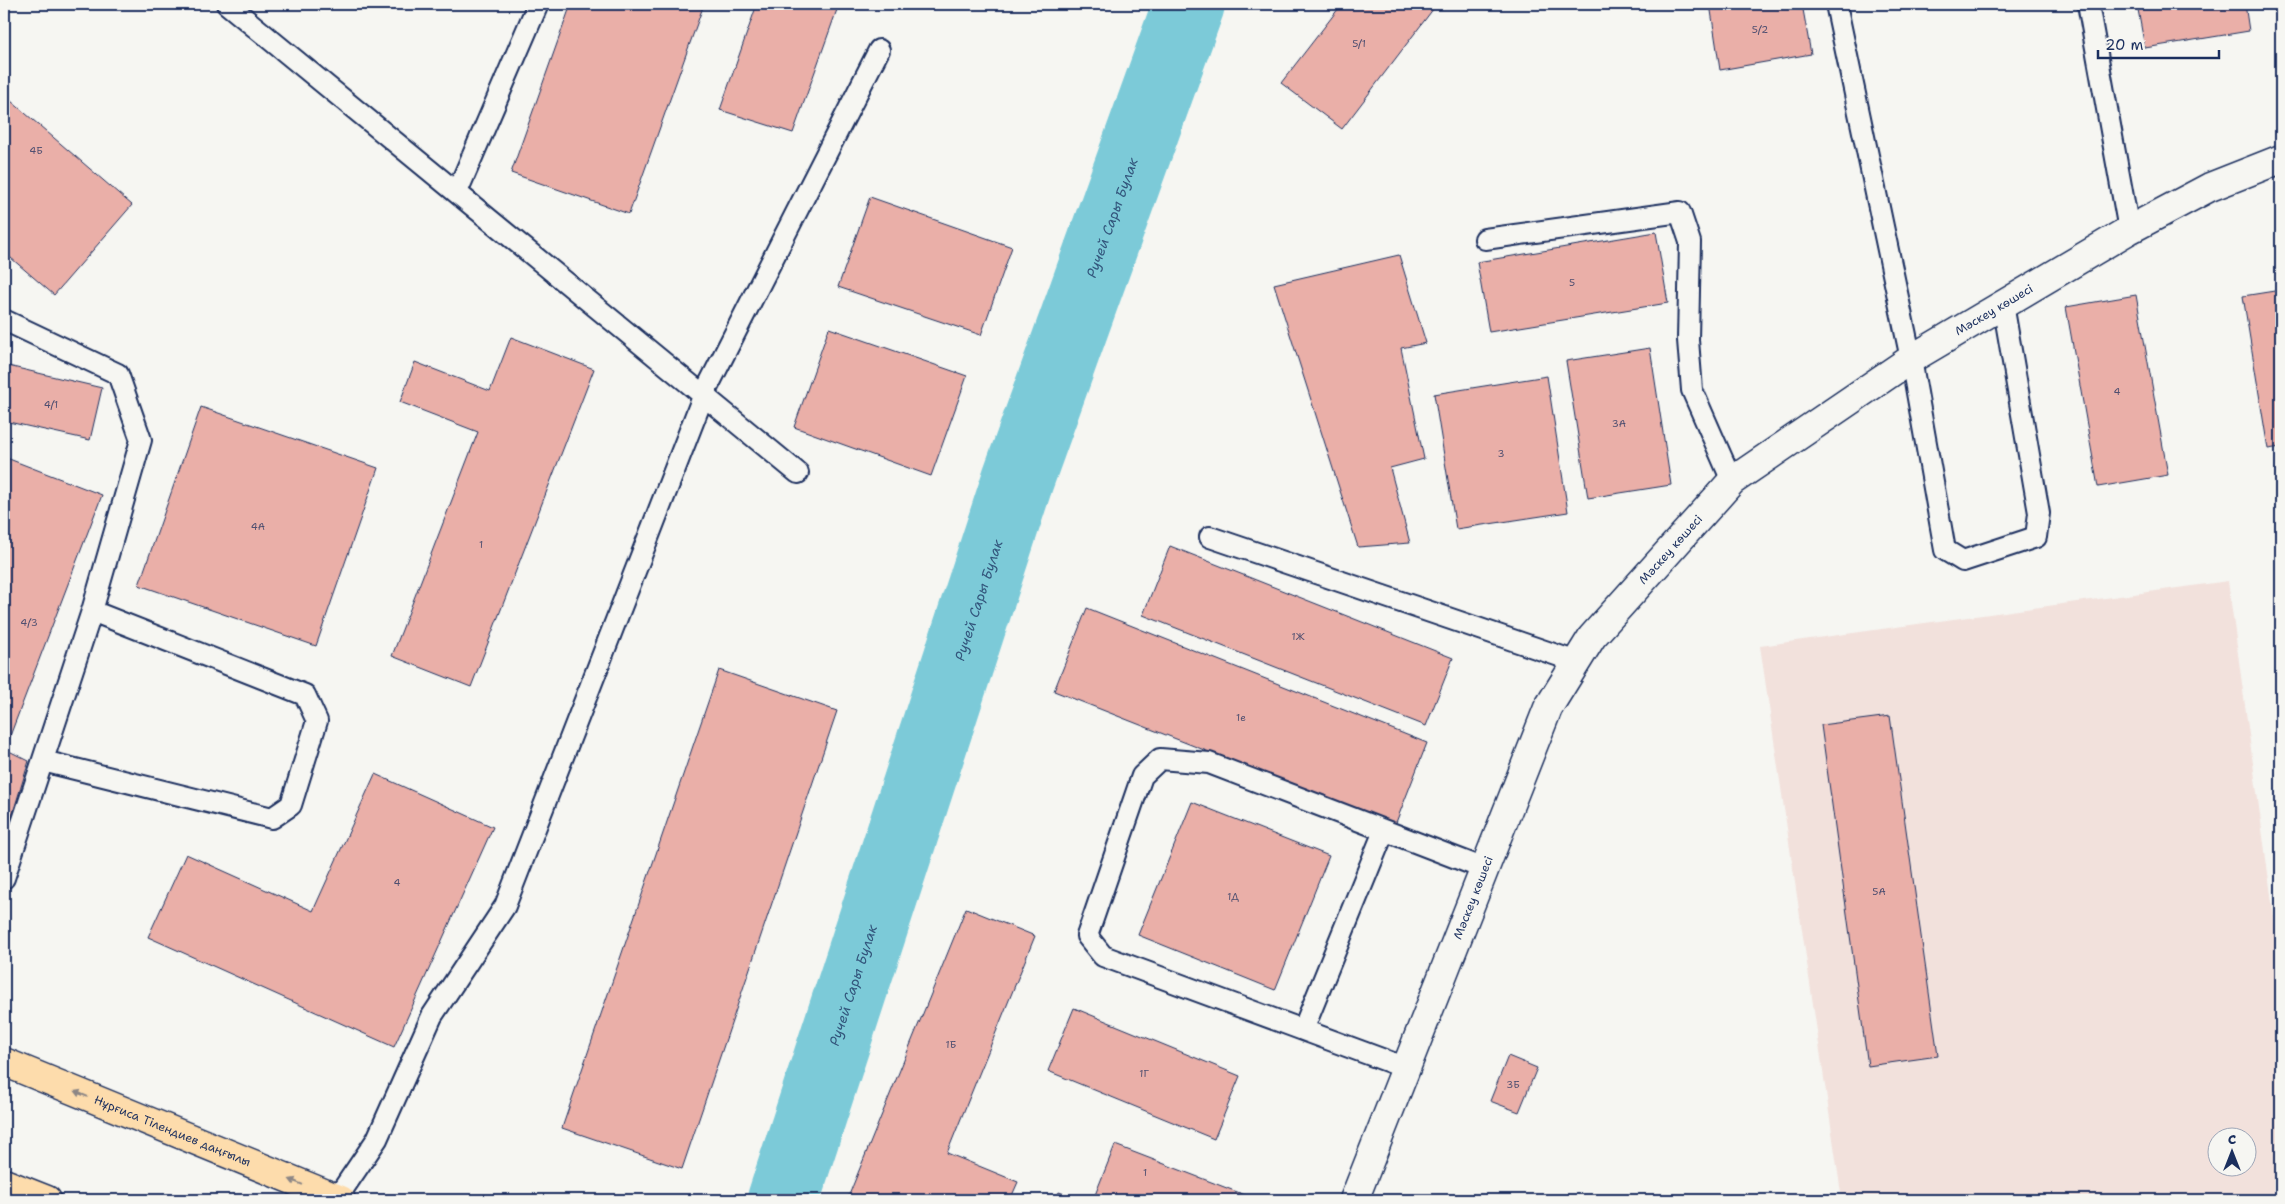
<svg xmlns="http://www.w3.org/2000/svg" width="2285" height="1204" font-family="'Shantell Sans',sans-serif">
  <rect width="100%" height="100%" fill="#f6f6f2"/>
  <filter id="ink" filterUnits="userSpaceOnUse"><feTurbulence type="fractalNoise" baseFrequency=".02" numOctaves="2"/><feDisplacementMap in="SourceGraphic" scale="10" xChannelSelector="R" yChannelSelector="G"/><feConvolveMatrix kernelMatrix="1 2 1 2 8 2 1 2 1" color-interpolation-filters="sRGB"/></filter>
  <g filter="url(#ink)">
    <path fill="#f2e1dc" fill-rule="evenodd" d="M2228 581 2281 968V1200H1842L1760 646ZM2218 1136H2248V1166H2218Z"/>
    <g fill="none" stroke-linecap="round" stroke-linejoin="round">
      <path stroke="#7bcad8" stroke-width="72" id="s1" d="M783 1200 1018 479 1189 4"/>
    </g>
    <path fill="#eaafa8" stroke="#1b2f5e" d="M571 4H704L629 214 511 173Z
      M757 4H839L793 133 720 110Z
      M1342 4H1437L1342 129 1281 83Z
      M1710 4H1802L1811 54 1720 70Z
      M2137 4H2245L2249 31 2145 48Z
      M4 95 132 205 54 295 4 252Z
      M870 197 1012 247 981 335 838 287Z
      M1656 232 1668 303 1489 332 1477 262Z
      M1399 255 1426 343 1401 348 1424 459 1390 468 1410 543 1358 547 1274 284Z
      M2281 290V447L2268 449 2243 296Z
      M2136 295 2168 475 2098 487 2066 307Z
      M829 328 967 376 931 476 794 427Z
      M511 337 594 369 471 687 392 656 478 432 400 402 415 362 490 391Z
      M1650 348 1671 485 1588 498 1566 361Z
      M4 365 102 388 90 440 4 421Z
      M1547 376 1568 512 1456 529 1434 394Z
      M201 407 378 468 316 646 139 585Z
      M4 457 102 495 5 749 29 761 7 832 4 831Z
      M1170 546 1453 658 1426 726 1143 615Z
      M1087 608 1427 743 1395 825 1054 691Z
      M719 670 837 711 682 1169 562 1128Z
      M1890 716 1938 1056 1868 1066 1821 725Z
      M375 774 493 827 394 1047 148 937 186 854 313 911Z
      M1192 802 1329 856 1275 990 1138 935Z
      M966 908 1035 936 947 1153 1018 1182 1010 1200H847Z
      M1074 1008 1240 1076 1214 1139 1048 1071Z
      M1508 1056 1537 1068 1519 1112 1490 1101Z
      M1115 1145 1258 1200H1093Z
      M1059 1192 1080 1200H1056Z"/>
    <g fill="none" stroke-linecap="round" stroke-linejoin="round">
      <g stroke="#1b2f5e" stroke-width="24">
        <path id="lane" d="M227 4 798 473
          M1836 4 1911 359 1945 550 1963 561 2036 537 2039 513 2003 304
          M2088 4 2129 230
          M457 192 538 4
          M1485 239 1680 212 1690 242 1688 340 1692 390 1732 481
          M4 320 118 374 141 440 92 611 4 878
          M1210 537 1577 662
          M43 761 272 818 291 805 317 721 305 695 92 611
          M1303 1030 1384 831
          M1406 1068 1103 956 1087 936 1142 776 1160 759 1209 763 1485 869
          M337 1198 377 1139 432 1016 505 906 704 394 879 50"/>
      </g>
      <g stroke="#1b2f5e" stroke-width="31">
        <g id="secondary">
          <path id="s2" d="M1354 1200 1548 708 1592 637 1732 481 1911 359 2129 230 2210 187 2281 159"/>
        </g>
      </g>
      <g stroke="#1b2f5e" stroke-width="31">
        <g id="primary">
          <path id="s3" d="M4 1062 341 1200"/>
          <path d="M4 1183 47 1200"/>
        </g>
      </g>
      <use href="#lane" stroke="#f6f6f2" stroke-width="20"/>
      <use href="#secondary" stroke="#f6f6f2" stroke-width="28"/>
      <use href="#primary" stroke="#fddcac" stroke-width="28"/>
    </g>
    <defs><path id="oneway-solid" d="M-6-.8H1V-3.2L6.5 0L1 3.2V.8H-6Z" transform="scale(1.25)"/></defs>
    <g fill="#8c8685">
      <use href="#oneway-solid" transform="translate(81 1094) rotate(-158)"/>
      <use href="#oneway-solid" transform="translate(296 1182) rotate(-158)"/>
    </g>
  </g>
  <g text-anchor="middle" stroke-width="5" stroke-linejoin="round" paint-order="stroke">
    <g font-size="10" fill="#4f4f70">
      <text x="1760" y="33">5/2</text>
      <text x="1359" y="47">5/1</text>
      <text x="36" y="154">4Б</text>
      <text x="1572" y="286">5</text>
      <text x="2117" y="395">4</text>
      <text x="51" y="408">4/1</text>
      <text x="1619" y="427">3А</text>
      <text x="1501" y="457">3</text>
      <text x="258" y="530">4А</text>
      <text x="481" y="548">1</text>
      <text x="29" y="626">4/3</text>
      <text x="1298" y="640">1Ж</text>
      <text x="1241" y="721">1е</text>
      <text x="397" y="886">4</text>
      <text x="1879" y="895">5А</text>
      <text x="1233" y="900">1Д</text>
      <text x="951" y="1048">1Б</text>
      <text x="1144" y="1077">1Г</text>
      <text x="1513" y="1088">3Б</text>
      <text x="1145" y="1176">1</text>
    </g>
    <g font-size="12" fill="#1b2f5e" stroke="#f6f6f2">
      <text dy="4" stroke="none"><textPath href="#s2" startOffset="1135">Мәскеу көшесі</textPath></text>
      <text dy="4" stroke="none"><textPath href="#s2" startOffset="730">Мәскеу көшесі</textPath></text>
      <text dy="4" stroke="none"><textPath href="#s2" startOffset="325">Мәскеу көшесі</textPath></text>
      <text dy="4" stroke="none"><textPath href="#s3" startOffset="182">Нұрғиса Тілендиев даңғылы</textPath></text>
    </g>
    <g font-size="14" font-style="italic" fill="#33567c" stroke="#f6f6f2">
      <text dy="5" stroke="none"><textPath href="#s1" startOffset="1036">Ручей Сары Булак</textPath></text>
      <text dy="5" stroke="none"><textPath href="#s1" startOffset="631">Ручей Сары Булак</textPath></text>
      <text dy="5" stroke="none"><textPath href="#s1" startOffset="226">Ручей Сары Булак</textPath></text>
    </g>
  </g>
  <rect width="2285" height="1204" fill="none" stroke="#f6f6f2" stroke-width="20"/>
  <rect x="10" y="10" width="2265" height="1184" fill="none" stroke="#1b2f5e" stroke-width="2" filter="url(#ink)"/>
  <g transform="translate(2232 1152)"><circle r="24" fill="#f6f6f2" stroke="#9ea6b7"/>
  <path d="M0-4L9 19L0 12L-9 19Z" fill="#1b2f5e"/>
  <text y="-8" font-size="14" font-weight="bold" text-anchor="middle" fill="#1b2f5e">С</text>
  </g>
  <path d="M2098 50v8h121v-8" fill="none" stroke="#1b2f5e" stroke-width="2.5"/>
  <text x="2105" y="50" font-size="15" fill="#1b2f5e" stroke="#f6f6f2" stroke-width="4" paint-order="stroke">20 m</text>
</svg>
